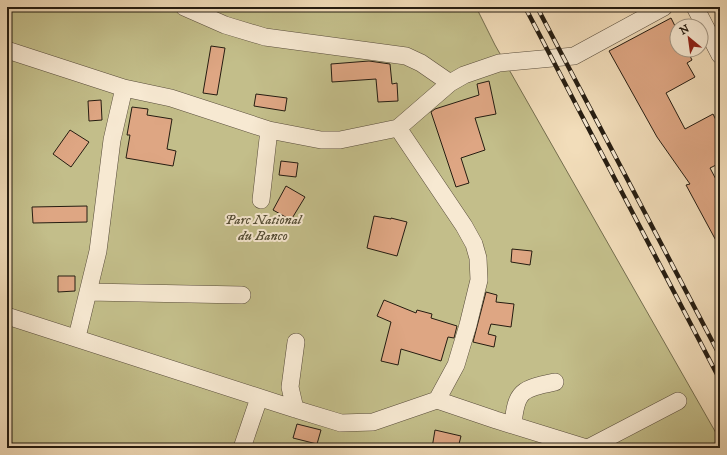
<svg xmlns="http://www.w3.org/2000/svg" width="727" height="455" font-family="'IM FELL DW Pica',serif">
  <rect width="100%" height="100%" fill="#f2ddba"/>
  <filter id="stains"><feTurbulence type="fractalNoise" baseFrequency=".005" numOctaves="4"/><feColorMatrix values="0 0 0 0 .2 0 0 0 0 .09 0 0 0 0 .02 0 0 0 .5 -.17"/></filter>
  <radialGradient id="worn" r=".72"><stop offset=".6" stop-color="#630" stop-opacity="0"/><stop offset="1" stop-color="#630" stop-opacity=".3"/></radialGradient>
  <path fill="#c3be8a" stroke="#746d4e" d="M7 7H476L495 45 720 440V448H7Z"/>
  <path fill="#dea683" stroke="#251c11" d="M671 18 677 30V50H687L692 60 687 63 695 77 666 93 685 129 713 114 720 128V163L710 168 720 187V248L686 185 690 184 657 137 609 51Z
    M211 46 225 48 217 95 203 93Z
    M369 61 390 64 392 84 397 83 398 101 378 102 376 79 332 82 331 64Z
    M489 81 496 114 475 118 485 150 461 158 469 183 456 187 431 112 435 109 479 95 477 84Z
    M256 94 287 98 285 111 254 106Z
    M101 100 102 120 89 121 88 101Z
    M132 107 148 109 147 115 172 119 167 149 176 151 173 166 126 158 130 135H127Z
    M70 130 89 142 71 167 53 154Z
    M281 161 298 163 296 177 279 175Z
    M286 186 305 197 291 220 273 210Z
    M87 206V222L33 223 32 207Z
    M374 216 391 219V218L407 222 397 256 367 248Z
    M512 249 532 251 530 265 511 262Z
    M58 276H75V291L58 292Z
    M486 292 497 295 496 302 514 304 511 327 491 324 488 334 496 336 494 347 473 342Z
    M384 300 416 313 417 310 432 314 431 318 457 326 454 338 448 337 441 361 401 349 398 365 381 361 391 322 377 316Z
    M297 424 321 430 317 444 293 438Z
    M435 430 461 436 458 448H432Z"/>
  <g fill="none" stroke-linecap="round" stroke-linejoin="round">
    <g stroke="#584c3b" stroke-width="18">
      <path id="minor" d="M184 7 225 25 265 37 406 56 421 63 450 83
        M695 7 720 55
        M7 50 124 88 171 98 269 130 321 140H340L398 128 450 83 464 75 499 63 574 56 664 7
        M398 128 464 226 474 244 478 258 479 280 468 325 456 365 437 400
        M261 200 269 130
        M88 292 242 295
        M7 316 295 409 341 423 373 422 437 400 496 420 587 448
        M77 337 98 251 112 140 124 88
        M295 409 290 387 296 342
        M513 425C516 390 522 389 555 382
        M242 448 259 398
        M588 448 678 401"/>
    </g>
    <use href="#minor" stroke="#f7e9d2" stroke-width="17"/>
    <g stroke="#251c11" stroke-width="4.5">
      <path id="rail" d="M525 7 720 380
        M537 7 720 356"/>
    </g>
    <use href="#rail" stroke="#f7e9d2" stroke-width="3" stroke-dasharray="9" stroke-linecap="butt"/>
  </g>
  <g text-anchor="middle" stroke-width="4" stroke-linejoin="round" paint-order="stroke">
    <g font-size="14" font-style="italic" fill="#544d35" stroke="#f7e9d2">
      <text x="263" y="224">Parc National<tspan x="263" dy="16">du Banco</tspan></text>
    </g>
  </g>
  <rect width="727" height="455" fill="none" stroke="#f2ddba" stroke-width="24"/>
  <rect x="8" y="8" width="711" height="439" fill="none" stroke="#251c11" stroke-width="2"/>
  <rect x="12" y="12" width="703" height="431" fill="none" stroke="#251c11"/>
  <g transform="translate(689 38) rotate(331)"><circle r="19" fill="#f7e9d2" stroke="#a39785"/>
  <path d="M0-3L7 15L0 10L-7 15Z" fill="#8f2418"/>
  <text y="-6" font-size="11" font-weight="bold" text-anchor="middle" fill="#251c11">N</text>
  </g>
  <rect width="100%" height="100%" filter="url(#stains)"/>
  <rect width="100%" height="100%" fill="url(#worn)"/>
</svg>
